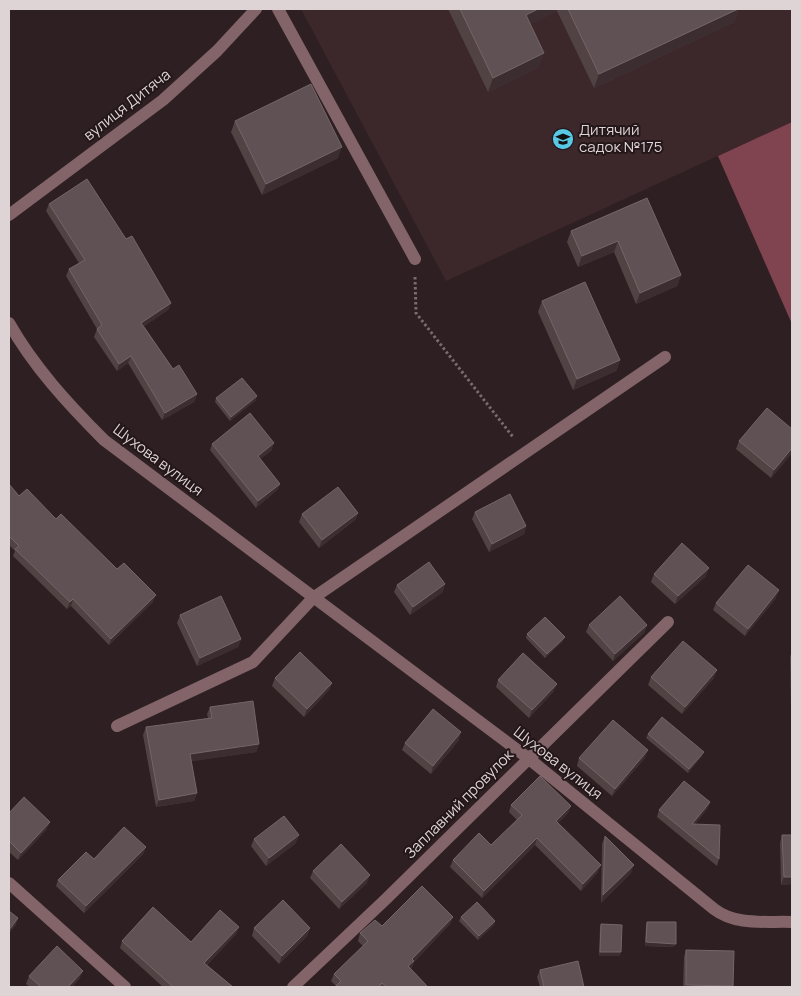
<svg xmlns="http://www.w3.org/2000/svg" width="801" height="996" font-family="Manrope,sans-serif">
  <rect width="100%" height="100%" fill="#2e2022"/>
  <path fill="#3c272b" d="M301 9H792V122L446 281Z"/>
  <path fill="#804350" d="M792 122V324L718 156Z"/>
  <g fill="none" stroke-linecap="round" stroke-linejoin="round">
    <path stroke="#786c6d" stroke-width="3" stroke-dasharray="2.5 2.5" stroke-linecap="butt" d="M415 277 416 313 513 437"/>
    <path stroke="#826469" stroke-width="12" d="M278 9 415 259
      M9 215 163 100 217 51 256 9
      M9 323C34 367 68 404 104 440L528 758 714 909C736 926 766 921 792 922
      M117 726 253 662 313 598 665 357
      M9 883 125 987
      M293 987 386 899 668 622"/>
  </g>
  <path fill="#514244" d="M448 9H739L734 22 594 88 557 11 530 24 539 67 488 92Z
    M235 121 338 158 262 195 231 132Z
    M647 198 681 275 677 286 636 304 614 252 578 267 567 242 571 231Z
    M49 204 126 239 171 303 168 310 144 326 173 369 197 394 194 402 162 420 128 363 117 371 94 337 97 329 66 276 69 269 79 263 46 211Z
    M542 301 620 360 616 371 573 390 538 312Z
    M216 398 256 400 230 421 215 402Z
    M792 429V453L771 478 736 449 739 441Z
    M212 444 272 450 260 459 280 484 277 490 256 508 210 450Z
    M9 484 19 496 56 519 117 569 153 602 109 645 71 606 67 609 13 556 15 551 9 545Z
    M475 512 526 526 524 534 489 552 472 519Z
    M358 513 355 520 319 548 299 522 302 514Z
    M654 574 706 576 675 604 651 582Z
    M397 585 443 592 410 615 394 592Z
    M776 598 745 636 713 610 716 603Z
    M180 615 241 639 238 647 197 666 177 623Z
    M589 625H647L644 633 613 661 586 632Z
    M527 634 563 641 545 658 526 638Z
    M792 650V709H791L790 657Z
    M651 677 714 678 682 714 648 685Z
    M275 678 332 683 329 690 304 717 272 686Z
    M498 680 554 691 529 718 496 687Z
    M210 707 259 744 256 752 191 761 197 793 194 801 156 807 143 735 146 727 208 718 207 714Z
    M648 734 702 756 688 773 646 738Z
    M459 740 431 774 402 750 405 743Z
    M579 758H645L612 796 577 766Z
    M710 802 707 809 695 824 719 859 717 866 657 817 659 810Z
    M511 805 571 806 568 813 558 823 598 872 581 891 535 845 482 898 450 867 453 860 491 845 517 820 509 812Z
    M9 813 47 829 18 860 9 852Z
    M782 835 792 884 781 885 780 843Z
    M605 836 631 873 601 903 602 844Z
    M254 839 296 843 266 866 251 846Z
    M146 847 143 854 84 913 56 886 58 880Z
    M313 871 367 883 339 909 310 878Z
    M453 917 450 924 414 962 411 969 428 987H335L336 986 331 981 334 974 363 946 358 941 360 933 382 926Z
    M461 917 495 921 494 925 478 940 459 921Z
    M647 922 674 947 645 946 646 925Z
    M601 924 620 956H599L600 927Z
    M239 927 236 934 207 965 233 987H163L120 948 122 941 191 942Z
    M254 928H310L307 936 279 964 252 936Z
    M686 950 733 986V987H683L684 957Z
    M540 970 584 987H540L537 977Z
    M29 976 80 978 72 987H30L26 984Z"/>
  <path fill="#3c2e30" d="M538 9H558L557 11 521 29 526 15Z
    M739 9 734 22 594 88 599 74Z
    M544 53 539 67 488 92 493 78Z
    M342 147 338 158 262 195 266 184Z
    M618 241 614 252 578 267 582 256Z
    M681 275 677 286 636 304 640 293Z
    M171 303 168 310 139 330 141 323Z
    M131 356 128 363 117 371 119 364Z
    M620 360 616 371 573 390 577 379Z
    M197 394 194 402 162 420 165 413Z
    M257 396 256 400 230 421 231 417Z
    M274 443 272 450 255 463 258 456Z
    M792 448V453L771 478 774 470Z
    M280 484 277 490 256 508 258 501Z
    M358 513 355 520 319 548 322 540Z
    M526 526 524 534 489 552 492 544Z
    M709 568 706 576 675 604 678 596Z
    M445 584 443 592 410 615 413 607Z
    M779 590 776 598 745 636 748 629Z
    M156 595 153 602 109 645 111 639Z
    M73 599 71 606 67 609 70 602Z
    M647 625 644 633 613 661 615 654Z
    M565 637 563 641 545 658 547 654Z
    M241 639 238 647 197 666 200 658Z
    M717 670 714 678 682 714 685 707Z
    M332 683 329 690 304 717 307 709Z
    M557 684 554 691 529 718 532 710Z
    M461 732 459 740 431 774 433 766Z
    M259 744 256 752 187 762 190 754Z
    M648 750 645 758 612 796 615 789Z
    M704 752 702 756 688 773 689 769Z
    M197 793 194 801 156 807 159 800Z
    M710 802 707 809 690 831 692 824Z
    M571 806 568 813 554 828 556 821Z
    M50 822 47 829 18 860 21 853Z
    M299 835 296 843 266 866 269 858Z
    M537 838 535 845 482 898 484 891Z
    M146 847 143 854 84 913 86 906Z
    M601 865 598 872 581 891 583 884Z
    M634 865 631 873 601 903 603 895Z
    M370 875 367 883 339 909 342 902Z
    M784 877H792V884L781 885Z
    M453 917 450 924 414 962 412 968 406 973 412 959Z
    M18 918 16 925 9 934V930Z
    M495 921 494 925 478 940 479 936Z
    M239 927 236 934 202 970 204 963Z
    M310 928 307 936 279 964 282 956Z
    M646 942 676 944 674 947 645 946Z
    M600 952H621L620 956H599Z
    M83 971 80 978 72 987H68Z
    M686 985 733 986V987H685Z"/>
  <path fill="#605254" stroke="#746668" d="M460 9H538L526 15 544 53 493 78Z
    M568 9H738L599 74Z
    M311 84 342 147 266 184 235 121Z
    M87 179 126 239 132 236 171 303 141 323 173 369 179 365 197 394 165 413 131 356 119 364 97 329 102 325 69 269 85 260 49 204Z
    M647 198 681 275 640 293 618 241 582 256 571 231Z
    M585 282 620 360 577 379 542 301Z
    M242 378 257 396 231 417 216 398Z
    M767 408 792 429V448L774 470 739 441Z
    M250 413 274 443 258 456 280 484 258 501 212 444Z
    M9 484 19 496 27 489 56 519 61 514 117 569 124 563 156 595 111 639 73 599 70 602 15 549 19 546 9 536Z
    M338 487 358 513 322 540 302 514Z
    M510 494 526 526 492 544 475 512Z
    M682 543 709 568 678 596 654 574Z
    M429 562 445 584 413 607 397 585Z
    M748 565 779 590 748 629 716 603Z
    M221 596 241 639 200 658 180 615Z
    M620 596 647 625 615 654 589 625Z
    M545 617 565 637 547 654 527 634Z
    M683 641 717 670 685 707 651 677Z
    M300 652 332 683 307 709 275 678Z
    M523 653 557 684 532 710 498 680Z
    M253 701 259 744 190 754 197 793 159 800 146 727 212 718 210 707Z
    M433 709 461 732 433 766 405 743Z
    M662 717 704 752 689 769 648 734Z
    M613 720 648 750 615 789 579 758Z
    M540 776 571 806 556 821 601 865 583 884 537 838 484 891 453 860 479 833 491 845 522 815 511 805Z
    M684 781 710 802 692 824 720 825 719 859 659 810Z
    M24 797 50 822 21 853 9 841V813Z
    M284 816 299 835 269 858 254 839Z
    M124 827 146 847 86 906 58 880 86 852 94 859Z
    M782 835H792V877H784Z
    M605 836 634 865 603 895Z
    M341 844 370 875 342 902 313 871Z
    M422 886 453 917 412 959 414 961 408 966 428 987H387L382 983 378 987H335L341 981 334 974 368 941 360 933 375 920 382 926Z
    M283 900 310 928 282 956 254 928Z
    M477 902 495 921 479 936 461 917Z
    M153 907 191 942 220 910 239 927 204 963 233 987H173L122 941Z
    M9 911 18 918 9 930Z
    M647 922H676V944L646 942Z
    M601 924 622 925 621 952H600Z
    M57 946 83 971 68 987H41L29 976Z
    M686 950 734 951 733 986 686 985Z
    M578 961 584 987H544L540 970Z"/>
  <defs>
    <g id="school-disc" transform="scale(1.125)"><circle r="9.5" fill="#59c8e5" stroke="#241719"/><path d="M0-5L7-2L0 1L-7-2ZM-4 1L0 2.5L4 1V4Q0 6-4 4Z" fill="#111"/></g>
  </defs>
  <g fill-rule="evenodd">
    <use href="#school-disc" x="563" y="139"/>
  </g>
  <g text-anchor="middle" stroke-width="4" stroke-linejoin="round" paint-order="stroke">
    <g font-size="15" fill="#ded4d5" stroke="#241719">
      <text transform="translate(127 105) rotate(-38)" y="5">вулиця Дитяча</text>
      <text transform="translate(158 460) rotate(37)" y="5">Шухова вулиця</text>
      <text transform="translate(558 763) rotate(38)" y="5">Шухова вулиця</text>
      <text transform="translate(459 804) rotate(-45)" y="5">Заплавний провулок</text>
    </g>
    <g font-size="15" fill="#ded4d5" stroke="#241719" text-anchor="start">
      <text x="579" y="135">Дитячий<tspan x="579" dy="17">садок №175</tspan></text>
    </g>
  </g>
  <rect width="801" height="996" fill="none" stroke="#ded4d5" stroke-width="20"/>
</svg>
